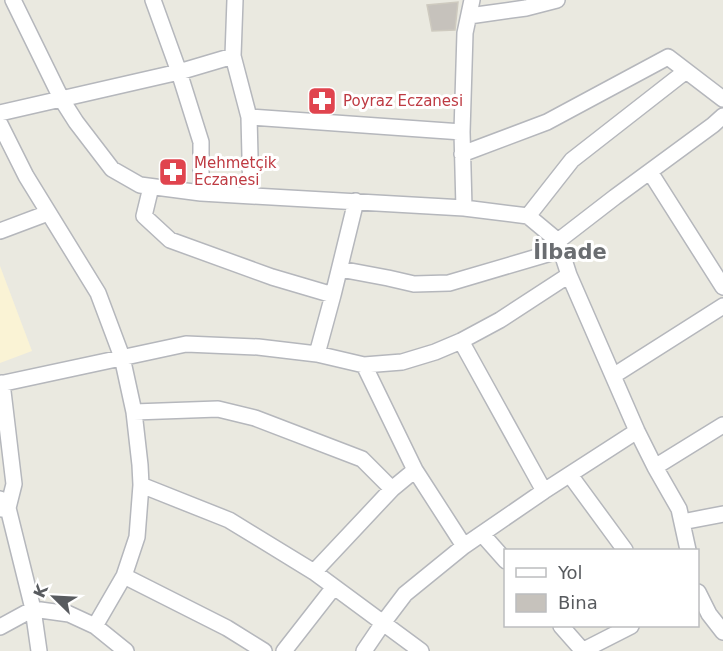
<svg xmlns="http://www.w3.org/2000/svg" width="723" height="651" font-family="'DejaVu Sans',sans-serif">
  <rect width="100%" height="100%" fill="#eae9e0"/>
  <path fill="#faf3d5" d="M0 266 32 351 0 363Z"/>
  <path fill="#c6c2bc" stroke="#cecabf" stroke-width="1.5" d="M458 2 455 30 432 31 427 5Z"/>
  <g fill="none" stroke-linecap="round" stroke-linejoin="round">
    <g stroke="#b5b7bc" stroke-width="18">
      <path id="street" d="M13 0 62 100 76 122 112 169 140 185 201 193 464 208 528 216 558 241 569 275 637 431 655 467 679 509 688 550
        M153 0 179 72 201 142V193
        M235 0 233 56 249 117 251 196
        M469 16 526 8 557 0
        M0 113 179 72 233 56
        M249 117 462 132
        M0 124 26 176 98 293 122 357 134 412 140 465 141 485 137 537 124 576 95 626
        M462 154 547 122 668 57 723 99
        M650 172 723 287
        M151 187 144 216 170 240 272 277 333 295
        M464 208 462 132 465 33 472 0
        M528 216 572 160 686 71
        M0 231 48 213
        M558 241 615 197 713 125 723 116
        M340 269 388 278 414 284 449 283 561 250
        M461 341 544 491
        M317 354 333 295 356 201
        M364 365 415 470 464 546
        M613 376 723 306
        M2 383 14 484 8 508 2 509
        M0 384 186 344 258 347 317 354 364 365 402 362 435 352 461 341 500 320 569 275
        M134 412 218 409 255 418 362 459 392 489
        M655 467 723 425
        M570 475 625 550
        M141 485 229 520 314 572 421 651
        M0 499 8 508 33 609 39 651
        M682 522 723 514
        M482 534 506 561
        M314 572 392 489 415 470
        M124 576 227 628 264 651
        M698 592 709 614 723 632
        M561 626 583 651
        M0 627 33 609 69 614 95 626 126 651
        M284 651 334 587
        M364 651 383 623 405 594 464 546 544 491 637 431
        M582 651 631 626"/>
    </g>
    <use href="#street" stroke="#fff" stroke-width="15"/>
  </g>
  <defs>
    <g id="pharmacy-square" transform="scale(1.5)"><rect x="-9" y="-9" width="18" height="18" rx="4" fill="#e0444e" stroke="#fff"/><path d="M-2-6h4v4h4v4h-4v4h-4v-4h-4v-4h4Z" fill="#fff"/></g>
  </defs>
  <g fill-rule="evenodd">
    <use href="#pharmacy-square" x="322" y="101"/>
    <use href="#pharmacy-square" x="173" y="172"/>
  </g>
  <g text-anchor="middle" stroke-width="6" stroke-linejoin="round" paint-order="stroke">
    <g font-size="15" fill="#be3a42" stroke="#fff" text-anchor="start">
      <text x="343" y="106">Poyraz Eczanesi</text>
      <text x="194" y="168">Mehmetçik<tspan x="194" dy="17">Eczanesi</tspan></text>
    </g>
    <g font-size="21" font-weight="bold" fill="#6a6d71" stroke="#fff">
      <text x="570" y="259">İlbade</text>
    </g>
  </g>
  <rect x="504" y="549" width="195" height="78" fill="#ffffff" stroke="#bcbdbf" stroke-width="1.5"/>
  <rect x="516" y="568" width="30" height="9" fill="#ffffff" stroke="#bcbdbf" stroke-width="1.5"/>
  <text x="558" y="579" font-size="18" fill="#585b5f">Yol</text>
  <rect x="516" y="594" width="30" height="18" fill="#c6c2bc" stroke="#bcbdbf" stroke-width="1.5"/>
  <text x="558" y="609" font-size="18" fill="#585b5f">Bina</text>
  <g transform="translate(54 597) rotate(294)" stroke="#ffffff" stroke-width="4.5" paint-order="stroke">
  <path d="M0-4.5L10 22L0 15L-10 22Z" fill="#585b5f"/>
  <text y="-9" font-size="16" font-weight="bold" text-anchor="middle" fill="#585b5f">K</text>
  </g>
</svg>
